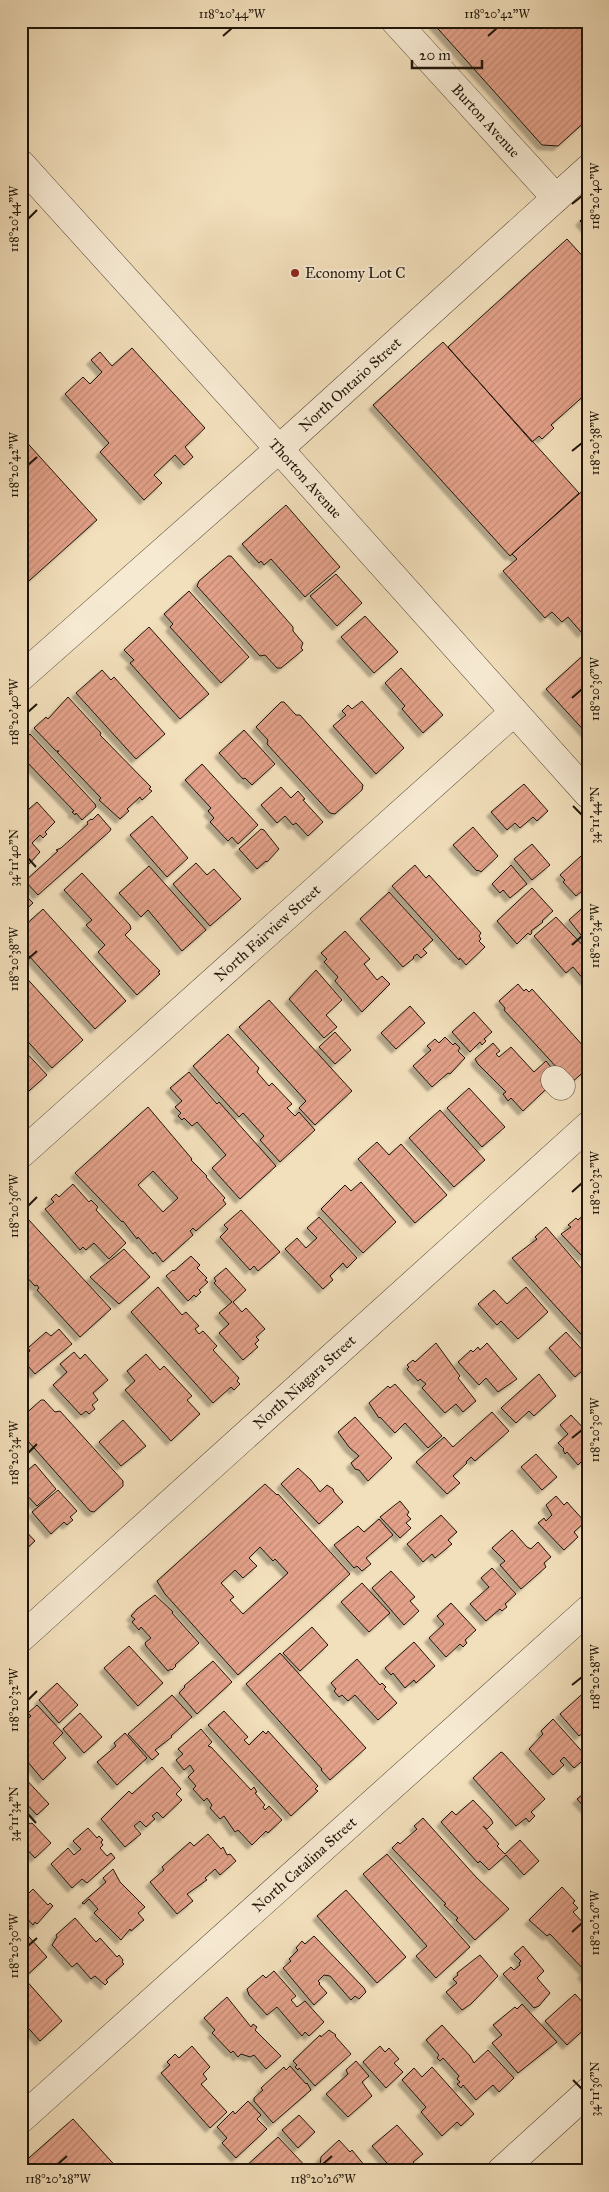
<svg xmlns="http://www.w3.org/2000/svg" width="609" height="2192" font-family="'IM FELL Great Primer',serif">
  <defs>
    <pattern id="building-hatch" width="6" height="6" patternUnits="userSpaceOnUse" patternTransform="scale(1.25)"><rect width="6" height="6" fill="#e3a189"/><path d="M-1 1l2-2M0 6l6-6M5 7l2-2" fill="none" stroke="#c28a75"/></pattern>
    <filter id="shadow"><feDropShadow dx="-4.5" dy="4.5" stdDeviation="1" flood-color="#0004"/></filter>
  </defs>
  <rect width="100%" height="100%" fill="#f2dfbb"/>
  <filter id="stains"><feTurbulence type="fractalNoise" baseFrequency=".004" numOctaves="4"/><feColorMatrix values="0 0 0 0 .2 0 0 0 0 .09 0 0 0 0 .02 0 0 0 .5 -.17"/></filter>
  <radialGradient id="worn" r=".72"><stop offset=".6" stop-color="#630" stop-opacity="0"/><stop offset="1" stop-color="#630" stop-opacity=".3"/></radialGradient>
  <path fill="url(#building-hatch)" stroke="#1f1509" fill-rule="evenodd" filter="url(#shadow)" d="M431 21H582L588 28V119L558 146 542 145Z
    M588 213V230L580 221Z
    M567 239 588 262V392L551 425 554 428 542 439 539 436 532 442 448 347Z
    M443 342 579 493 510 556 373 405Z
    M132 348 205 428 185 447 193 457 184 465 175 455 154 475 162 483 144 500 100 452 109 443 65 394 83 377 90 384 102 372 91 360 100 352 112 366Z
    M21 436 97 520 21 588Z
    M588 486V628L582 633 568 617 562 622 552 612 545 618 503 571 517 559 512 554Z
    M286 505 340 567 305 597 271 559 264 565 261 561 259 563 242 544Z
    M228 556H231L293 627V631L303 643 301 648 303 650 281 668H277L265 655 260 656 197 586 199 581Z
    M336 574 362 603 337 626 310 596Z
    M189 591 249 657 221 683 170 627 173 624 164 614Z
    M365 616 398 652 374 673 341 637Z
    M149 627 209 694 180 719 130 663 134 660 124 650Z
    M588 651V735L546 689Z
    M401 668 443 715 423 733 402 709 405 706 385 683Z
    M102 670 111 680 114 677 165 734 136 759 76 693Z
    M68 697 101 733 100 735 151 787 149 789 152 791 142 800 140 797 127 809 129 811 120 819 99 800 101 798 57 752 59 751H56L34 728 46 717 48 719Z
    M362 701 404 748 376 774 333 726 346 715 342 711 348 705 352 709Z
    M281 702H284L296 715H300L363 785 362 790 335 814 330 813 267 744 268 740 256 727Z
    M244 730 275 764 252 785 245 778 243 779 219 753Z
    M30 734 95 804 96 807 82 820 76 813 75 815 72 812 74 811 22 757 21 742Z
    M202 764 258 825 238 844 232 837 228 841 210 822 214 818 208 811 211 808 185 780Z
    M524 784 548 811 537 821 533 817 520 828 515 823 507 830 491 812Z
    M281 787 291 798 298 791 305 799 303 800 323 822 308 836 296 823 293 825 285 816 277 823 261 805Z
    M37 802 55 822 45 832 47 834 43 838 40 835 32 843 40 852 29 864 21 857V816Z
    M98 814 111 829 110 831 38 895 25 881 58 851 56 850 61 848 88 824 87 822 91 819 92 820Z
    M152 816 188 858 167 877 130 835Z
    M473 827 498 856 481 872 478 870 477 871 453 845Z
    M261 829 264 830 279 849 267 862 266 861 257 869 239 849Z
    M532 844 550 865 532 880 514 859Z
    M581 856 584 859 588 856V886L576 896 563 882 565 880 560 875Z
    M196 863 207 875 214 869 241 899 210 926 173 884Z
    M415 865 426 878 429 875 481 933 479 936 481 939 479 941 485 947 466 965 460 958 459 960 392 886Z
    M511 865 527 884 510 898 503 890 500 893 492 884Z
    M149 866 206 930 182 951 148 910 141 917 119 893Z
    M82 873 130 925 131 929 125 935 160 971 158 972 160 974 137 995 98 952 105 945 86 925 92 920 64 890Z
    M532 888 553 911 542 921 543 922 531 931 532 933 530 935 528 933 517 944 497 921Z
    M21 890 33 903 21 914Z
    M389 892 433 940 423 949 427 953 421 958 417 954 413 957 414 958 403 967 360 919Z
    M588 903V940L586 938 585 940 569 920Z
    M43 909 126 1001 95 1029 21 947V929Z
    M556 917 588 951V979L585 981 573 967 566 973 534 936Z
    M345 931 370 959 364 964 377 980 382 976 390 984 362 1012 335 981 338 977 324 962 327 959 321 953Z
    M316 970 342 1000 326 1015 337 1027 324 1038 289 999Z
    M21 972 83 1040 52 1068 21 1034Z
    M518 984 524 991 526 989 529 992 532 989 585 1048 582 1051 588 1058V1068L571 1083 504 1010 505 1008 499 1001Z
    M269 1000 352 1091 315 1125 299 1108 306 1101 239 1027Z
    M410 1006 425 1023 396 1049 381 1033Z
    M474 1012 492 1032 484 1039 486 1041 482 1045 480 1042 470 1052 452 1032Z
    M335 1032 351 1050 335 1064 319 1047Z
    M228 1034 259 1068 257 1072 269 1086 272 1083 292 1104 287 1108 295 1116 299 1112 315 1130 280 1162 260 1140 264 1136 243 1113 239 1117 193 1066Z
    M445 1037 453 1045 455 1043 460 1048 458 1051 465 1058 450 1074 448 1073 432 1087 413 1066 431 1050 427 1046 435 1039 439 1043Z
    M493 1043 500 1051 496 1054 499 1057 511 1047 534 1072 546 1061 559 1077 523 1111 511 1098 508 1101 503 1094 506 1092 478 1064 475 1059Z
    M21 1047 47 1075 21 1098Z
    M189 1072 217 1104 219 1102 276 1166 240 1199 212 1168 226 1155 197 1122 192 1126 184 1118 182 1120 178 1116 181 1113 175 1107 182 1101 170 1088Z
    M469 1088 505 1127 482 1147 447 1108Z
    M148 1107 192 1159 191 1160 207 1176 206 1177 225 1198 223 1200 226 1204 196 1231 193 1228 190 1231 193 1235 163 1262 155 1252 153 1254 138 1237 137 1239 123 1221 122 1222 75 1173ZM153 1171 178 1198 163 1212 138 1185Z
    M440 1110 485 1160 454 1187 409 1138Z
    M377 1142 389 1155 401 1144 447 1195 415 1223 358 1159Z
    M361 1182 396 1222 363 1253 321 1209 345 1185 351 1191Z
    M73 1184 89 1202 91 1200 98 1207 96 1210 126 1243 109 1259 94 1243 86 1250 83 1247 80 1250 45 1209 54 1202 51 1199 56 1194 59 1197Z
    M241 1210 280 1252 258 1271 254 1266 250 1270 220 1237 228 1229 224 1225Z
    M587 1212 588 1248 586 1250 588 1253 583 1257 561 1234 571 1227 568 1225 576 1218 578 1220Z
    M319 1217 357 1258 347 1268 343 1263 330 1276 333 1280 323 1289 285 1249 297 1238 306 1248 317 1238 307 1228Z
    M28 1219 111 1309 80 1337 37 1290 39 1288 37 1285 35 1286 21 1271V1225Z
    M546 1227 588 1276V1342L512 1258 537 1239 535 1237Z
    M124 1249 150 1277 119 1304 90 1277Z
    M191 1256 200 1265 197 1268 207 1278 205 1280 208 1282 199 1290 201 1292 196 1297 194 1295 188 1301 166 1276 173 1270 174 1271Z
    M226 1268 246 1290 233 1302 242 1312 246 1308 265 1329 256 1337 259 1340 255 1344 258 1347 243 1360 219 1333 229 1324 219 1313 232 1302 214 1283 216 1281 214 1278Z
    M158 1287 182 1315 186 1312 199 1326 195 1329 199 1334 203 1331 217 1346 213 1350 239 1378 237 1381 240 1384 234 1390 231 1387 213 1403 131 1312Z
    M526 1287 548 1312 518 1339 501 1321 497 1325 478 1304 494 1290 507 1304Z
    M59 1329 72 1344 35 1374 21 1358 30 1351 28 1348 46 1332 51 1336Z
    M566 1332 588 1356V1366L575 1377 549 1348Z
    M436 1343 460 1376 458 1378 476 1401 463 1412 456 1404 445 1413 422 1388 426 1384 420 1379 418 1381 407 1369 409 1367 407 1365 413 1360 415 1362Z
    M487 1343 517 1379 498 1392 486 1378 479 1385 458 1362 471 1350 473 1352 478 1347 480 1350Z
    M74 1352 80 1359 85 1354 108 1380 93 1393 98 1400 92 1405 95 1409 89 1414 86 1411 81 1415 53 1385 67 1372 60 1364Z
    M146 1354 160 1370 164 1366 192 1396 187 1400 200 1414 171 1441 125 1390 135 1381 127 1371Z
    M539 1374 556 1396 534 1416 529 1411 516 1423 501 1408Z
    M395 1384 442 1436 428 1448 405 1423 395 1433 380 1417 379 1418 369 1403 388 1386 390 1388Z
    M41 1400H44L55 1412 60 1411 123 1481V1486L94 1512 90 1511 27 1440 29 1437 21 1430V1418Z
    M492 1412 509 1431 475 1461 471 1457 466 1462 467 1463 453 1476 460 1483 447 1494 416 1462 444 1437 453 1447Z
    M571 1415 588 1433V1462L585 1458 578 1465 567 1452 565 1454 563 1450 564 1449 558 1443 568 1434 560 1425Z
    M355 1417 392 1458 368 1481 359 1470 355 1469 351 1463 359 1456 349 1447 338 1432Z
    M123 1420 146 1446 121 1466 99 1442Z
    M536 1454 557 1477 542 1490 521 1467Z
    M35 1464 56 1489 37 1506 21 1489V1476Z
    M298 1468 311 1480 320 1492 327 1485 333 1489 334 1492 343 1502 319 1524 281 1484Z
    M265 1484 277 1495 278 1494 350 1574 238 1675 165 1594 157 1581ZM260 1547 273 1561 275 1559 288 1573 243 1614 230 1600 234 1597 221 1583 235 1570 243 1578 257 1566 249 1558Z
    M58 1490 77 1511 70 1517 73 1520 67 1525 64 1522 51 1534 32 1512Z
    M556 1496 564 1505 567 1502 585 1522 574 1532 578 1537 564 1550 538 1523 544 1518 546 1521 552 1515 546 1505Z
    M400 1501 409 1512 407 1515 411 1519 406 1523 411 1528 400 1538 380 1517Z
    M441 1515 457 1532 448 1540 452 1544 435 1558 432 1554 423 1562 407 1544Z
    M379 1519 393 1535 366 1558 371 1564 362 1571 357 1566 354 1568 334 1545 358 1526 364 1532Z
    M21 1526 35 1541 23 1552 25 1554 21 1558Z
    M512 1530 527 1547 531 1549 538 1542 551 1557 544 1563 546 1567 521 1589 500 1565 505 1561 492 1548Z
    M492 1568 516 1594 505 1604 507 1607 502 1611 500 1609 486 1621 470 1604 489 1587 481 1578Z
    M391 1571 415 1597 410 1601 419 1611 404 1625 372 1588Z
    M362 1583 390 1613 369 1632 341 1602Z
    M155 1595 173 1612 172 1613 199 1643 175 1665 176 1666 172 1670 171 1669 168 1671 146 1646 145 1643 151 1638 141 1627 139 1630 132 1622 135 1619 131 1616 137 1609Z
    M451 1603 476 1630 465 1640 467 1643 463 1647 460 1644 446 1657 429 1638 444 1624 437 1616Z
    M312 1627 328 1645 300 1671 283 1653Z
    M414 1642 435 1666 416 1683 414 1680 405 1688 393 1673 391 1675 385 1668Z
    M129 1646 163 1683 138 1706 104 1668Z
    M280 1653 366 1748 330 1780 321 1770 322 1769 246 1684Z
    M357 1659 380 1685 382 1683 386 1687 384 1689 397 1703 378 1720 355 1695 348 1701 342 1695 339 1697 334 1691 336 1689 331 1683Z
    M213 1661 232 1682 197 1714 179 1693 185 1687 184 1686Z
    M57 1683 78 1705 59 1723 39 1700Z
    M588 1689V1728L579 1736 560 1714Z
    M172 1695 192 1717 171 1736 172 1737 155 1750 159 1754 152 1760 128 1734Z
    M37 1705 63 1733 53 1743 66 1758 43 1780 27 1761 25 1762 21 1758V1729L29 1723 26 1720 31 1716 28 1713Z
    M224 1711 248 1737 244 1740 249 1745 263 1731 266 1734 268 1731 318 1786 315 1789 318 1791 291 1816 208 1725Z
    M80 1713 102 1737 84 1753 63 1729Z
    M553 1719 587 1757 574 1768 564 1757 560 1761 564 1765 553 1775 529 1749 543 1734 541 1731Z
    M201 1729 212 1742 208 1746 211 1747 251 1790 254 1787 257 1792 255 1793 265 1805 263 1807 265 1810 269 1806 282 1820 268 1833 266 1831 252 1845 238 1830 235 1832 224 1816 220 1819 210 1808 212 1805 207 1798 204 1801 193 1789 196 1786 188 1777 194 1771 190 1765 184 1770 176 1760 183 1754 178 1749Z
    M125 1733 147 1758 117 1785 97 1762 116 1746 114 1743Z
    M501 1752 503 1753 545 1799 531 1812 535 1816 529 1822 526 1818 516 1826 473 1778Z
    M162 1767 181 1789 176 1794 182 1800 163 1818 157 1812 152 1816 155 1819 146 1827 140 1821 134 1826 141 1834 125 1847 101 1819 129 1791 132 1794Z
    M21 1774 49 1804 37 1815 21 1798Z
    M588 1790V1811L577 1799Z
    M473 1800 491 1819 493 1823 487 1829 483 1826 499 1844 497 1846 505 1854 520 1840 539 1861 524 1875 506 1855 489 1870 480 1861 478 1863 441 1822 452 1811 456 1815Z
    M23 1816 30 1824 32 1823 51 1843 35 1858 23 1845 21 1846Z
    M423 1818 476 1877 509 1909 475 1940 456 1920 458 1918 444 1905 446 1904 392 1848 398 1842 400 1844 417 1829 414 1826Z
    M88 1828 97 1838 99 1836 103 1840 101 1842 103 1845 100 1848 107 1856 111 1853 115 1858 87 1883 82 1879 72 1888 51 1864 68 1848 74 1855 81 1849 73 1841Z
    M208 1834 221 1849 223 1847 227 1855 230 1854 236 1861 220 1875 215 1869 205 1878 207 1880 187 1894 193 1901 177 1914 150 1882 164 1870 162 1867 190 1842 194 1846Z
    M387 1854 470 1947 436 1978 416 1956 427 1946 363 1874Z
    M113 1869 120 1882 145 1907 138 1913 144 1920 131 1931 130 1929 121 1940 94 1913 98 1909 89 1899 84 1904 82 1903 106 1882 103 1878Z
    M21 1887 28 1894 33 1889 48 1905 50 1903 53 1906 37 1924 35 1922 33 1925 23 1914 21 1915Z
    M562 1887 575 1901 573 1903 578 1908 573 1912 588 1928V1981L582 1974 585 1971 550 1934 547 1936 529 1920Z
    M346 1890 406 1957 377 1983 317 1916Z
    M75 1918 96 1942 100 1938 117 1957 119 1955 123 1960 122 1962 124 1964 106 1980 108 1982 105 1985 95 1976 91 1979 77 1963 72 1967 52 1945 57 1937 56 1935Z
    M21 1928 47 1957 24 1978 62 2021 40 2041 21 2020Z
    M314 1936 364 1988 366 1992 359 1999 355 1996 351 2000 330 1976 324 1975 318 1981 320 1983 319 1984 327 1993 314 2005 283 1968 291 1961 289 1959 298 1950 296 1948 302 1941 305 1944Z
    M523 1946 544 1971 537 1978 550 1993 539 2006 534 2008 503 1974 511 1967 514 1970 520 1965 519 1963 521 1961 514 1954Z
    M480 1955 498 1976 471 2004 462 2010 446 1992 457 1983 453 1979 458 1975 457 1973Z
    M274 1971 296 1996 291 2000 297 2007 305 2001 324 2022 309 2036 305 2032 302 2036 277 2007 267 2015 249 1995 247 1989 263 1975 266 1978Z
    M575 1994 588 2008V2026L567 2045 545 2021Z
    M227 1997 251 2027 253 2024 257 2027 255 2030 281 2056 266 2069 254 2055 250 2057 241 2054 238 2057 233 2051 231 2053 212 2033 215 2030 204 2018Z
    M522 2004 557 2042 518 2073 492 2043 502 2035 493 2025 515 2007 517 2009Z
    M442 2025 470 2056 474 2063 488 2050 514 2078 499 2092 493 2085 476 2100 463 2085 461 2088 457 2084 460 2082 457 2079 459 2076 443 2058 440 2061 437 2058 439 2055 426 2040Z
    M329 2030 336 2035 335 2036 351 2054 315 2086 299 2068 298 2070 295 2067 297 2065 293 2061 320 2035 321 2037Z
    M192 2046 210 2067 203 2074 207 2079 201 2084 227 2112 210 2128 161 2073 170 2065 167 2062 175 2054 179 2058Z
    M380 2046 385 2052 389 2048 399 2059 394 2063 403 2072 386 2088 363 2062Z
    M356 2061 369 2076 362 2082 372 2096 348 2117 326 2094 348 2074 346 2070Z
    M290 2066 306 2084 307 2083 311 2090 273 2123 254 2101V2098L263 2090 261 2088 284 2067 286 2070Z
    M432 2067 474 2114 461 2126 457 2122 442 2136 421 2112 426 2107 402 2080 414 2068 422 2077Z
    M248 2101 261 2115 257 2119 267 2129 236 2158 222 2143 227 2138 217 2127 233 2111 235 2114Z
    M299 2115 315 2132 298 2148 282 2130Z
    M73 2119 120 2171H21V2165Z
    M397 2125 423 2154 413 2162 416 2166 411 2171H394L372 2146Z
    M278 2137 309 2170 248 2171 245 2167Z
    M339 2140 350 2152 352 2150 369 2171H323L320 2165 321 2157Z"/>
  <g fill="none" stroke-linecap="round" stroke-linejoin="round">
    <g stroke="#544836" stroke-width="29">
      <g id="minor">
        <path id="s1" d="M395 21 556 198"/>
        <path d="M21 677 279 449"/>
        <path d="M555 1080 561 1086"/>
        <path id="s2" d="M21 1154 514 712"/>
        <path id="s3" d="M21 1638 588 1126"/>
        <path id="s4" d="M21 2119 588 1610"/>
        <path d="M501 2171 588 2092"/>
      </g>
    </g>
    <g stroke="#544836" stroke-width="29">
      <g id="tertiary">
        <path id="s5" d="M21 164 279 449 588 794"/>
        <path id="s6" d="M279 449 588 169"/>
      </g>
    </g>
    <use href="#minor" stroke="#f7ead3" stroke-width="28"/>
    <use href="#tertiary" stroke="#f7ead3" stroke-width="28"/>
  </g>
  <path fill="none" stroke="#1f1509" stroke-width="2" d="M223 36 232 28M488 36 497 28M572 204 582 196M28 219 37 210M572 451 582 443M28 465 37 457M572 698 582 689M28 712 37 704M573 806 582 815M28 858 36 867M572 945 582 936M28 959 37 951M572 1192 582 1183M28 1206 37 1197M572 1438 582 1430M28 1453 37 1444M572 1685 582 1677M28 1700 37 1691M28 1814 36 1823M572 1932 582 1923M28 1946 37 1938M573 2080 582 2089M58 2164 67 2156M323 2164 332 2156"/>
  <circle fill="#8f2418" stroke="#f7ead3" stroke-width="2" cx="295" cy="273" r="5"/>
  <g text-anchor="middle" stroke-width="4" stroke-linejoin="round" paint-order="stroke">
    <g font-size="15" fill="#1f1509" stroke="#f7ead3">
      <text dy="5" stroke="none"><textPath href="#s1" startOffset="135">Burton Avenue</textPath></text>
      <text dy="5" stroke="none"><textPath href="#s6" startOffset="96">North Ontario Street</textPath></text>
      <text dy="5" stroke="none"><textPath href="#s5" startOffset="424">Thorton Avenue</textPath></text>
      <text dy="5" stroke="none"><textPath href="#s2" startOffset="331">North Fairview Street</textPath></text>
      <text dy="5" stroke="none"><textPath href="#s3" startOffset="382">North Niagara Street</textPath></text>
      <text dy="5" stroke="none"><textPath href="#s4" startOffset="381">North Catalina Street</textPath></text>
    </g>
    <g font-size="15" fill="#1f1509" stroke="#f7ead3" text-anchor="start">
      <text x="305" y="278">Economy Lot C</text>
    </g>
  </g>
  <rect width="609" height="2192" fill="none" stroke="#f2dfbb" stroke-width="55"/>
  <path d="M412 60v8h70v-8" fill="none" stroke="#1f1509" stroke-width="2.5"/>
  <text x="419" y="60" font-size="15" fill="#1f1509" stroke="#f7ead3" stroke-width="4" paint-order="stroke">20 m</text>
  <rect x="28" y="28" width="554" height="2136" fill="none" stroke="#1f1509" stroke-width="2"/>
  <g font-size="12" text-anchor="middle" fill="#1f1509">
    <text x="232" y="18">118°20'44"W</text>
    <text x="497" y="18">118°20'42"W</text>
    <text transform="translate(595 196) rotate(-90)" y="4">118°20'40"W</text>
    <text transform="translate(14 219) rotate(-90)" y="4">118°20'44"W</text>
    <text transform="translate(595 443) rotate(-90)" y="4">118°20'38"W</text>
    <text transform="translate(14 465) rotate(-90)" y="4">118°20'42"W</text>
    <text transform="translate(595 689) rotate(-90)" y="4">118°20'36"W</text>
    <text transform="translate(14 712) rotate(-90)" y="4">118°20'40"W</text>
    <text transform="translate(595 815) rotate(-90)" y="4">34°11'44"N</text>
    <text transform="translate(14 858) rotate(-90)" y="4">34°11'40"N</text>
    <text transform="translate(595 936) rotate(-90)" y="4">118°20'34"W</text>
    <text transform="translate(14 959) rotate(-90)" y="4">118°20'38"W</text>
    <text transform="translate(595 1183) rotate(-90)" y="4">118°20'32"W</text>
    <text transform="translate(14 1206) rotate(-90)" y="4">118°20'36"W</text>
    <text transform="translate(595 1430) rotate(-90)" y="4">118°20'30"W</text>
    <text transform="translate(14 1453) rotate(-90)" y="4">118°20'34"W</text>
    <text transform="translate(595 1677) rotate(-90)" y="4">118°20'28"W</text>
    <text transform="translate(14 1700) rotate(-90)" y="4">118°20'32"W</text>
    <text transform="translate(14 1814) rotate(-90)" y="4">34°11'34"N</text>
    <text transform="translate(595 1923) rotate(-90)" y="4">118°20'26"W</text>
    <text transform="translate(14 1946) rotate(-90)" y="4">118°20'30"W</text>
    <text transform="translate(595 2089) rotate(-90)" y="4">34°11'36"N</text>
    <text x="58" y="2183">118°20'28"W</text>
    <text x="323" y="2183">118°20'26"W</text>
  </g>
  <rect width="100%" height="100%" filter="url(#stains)"/>
  <rect width="100%" height="100%" fill="url(#worn)"/>
</svg>
